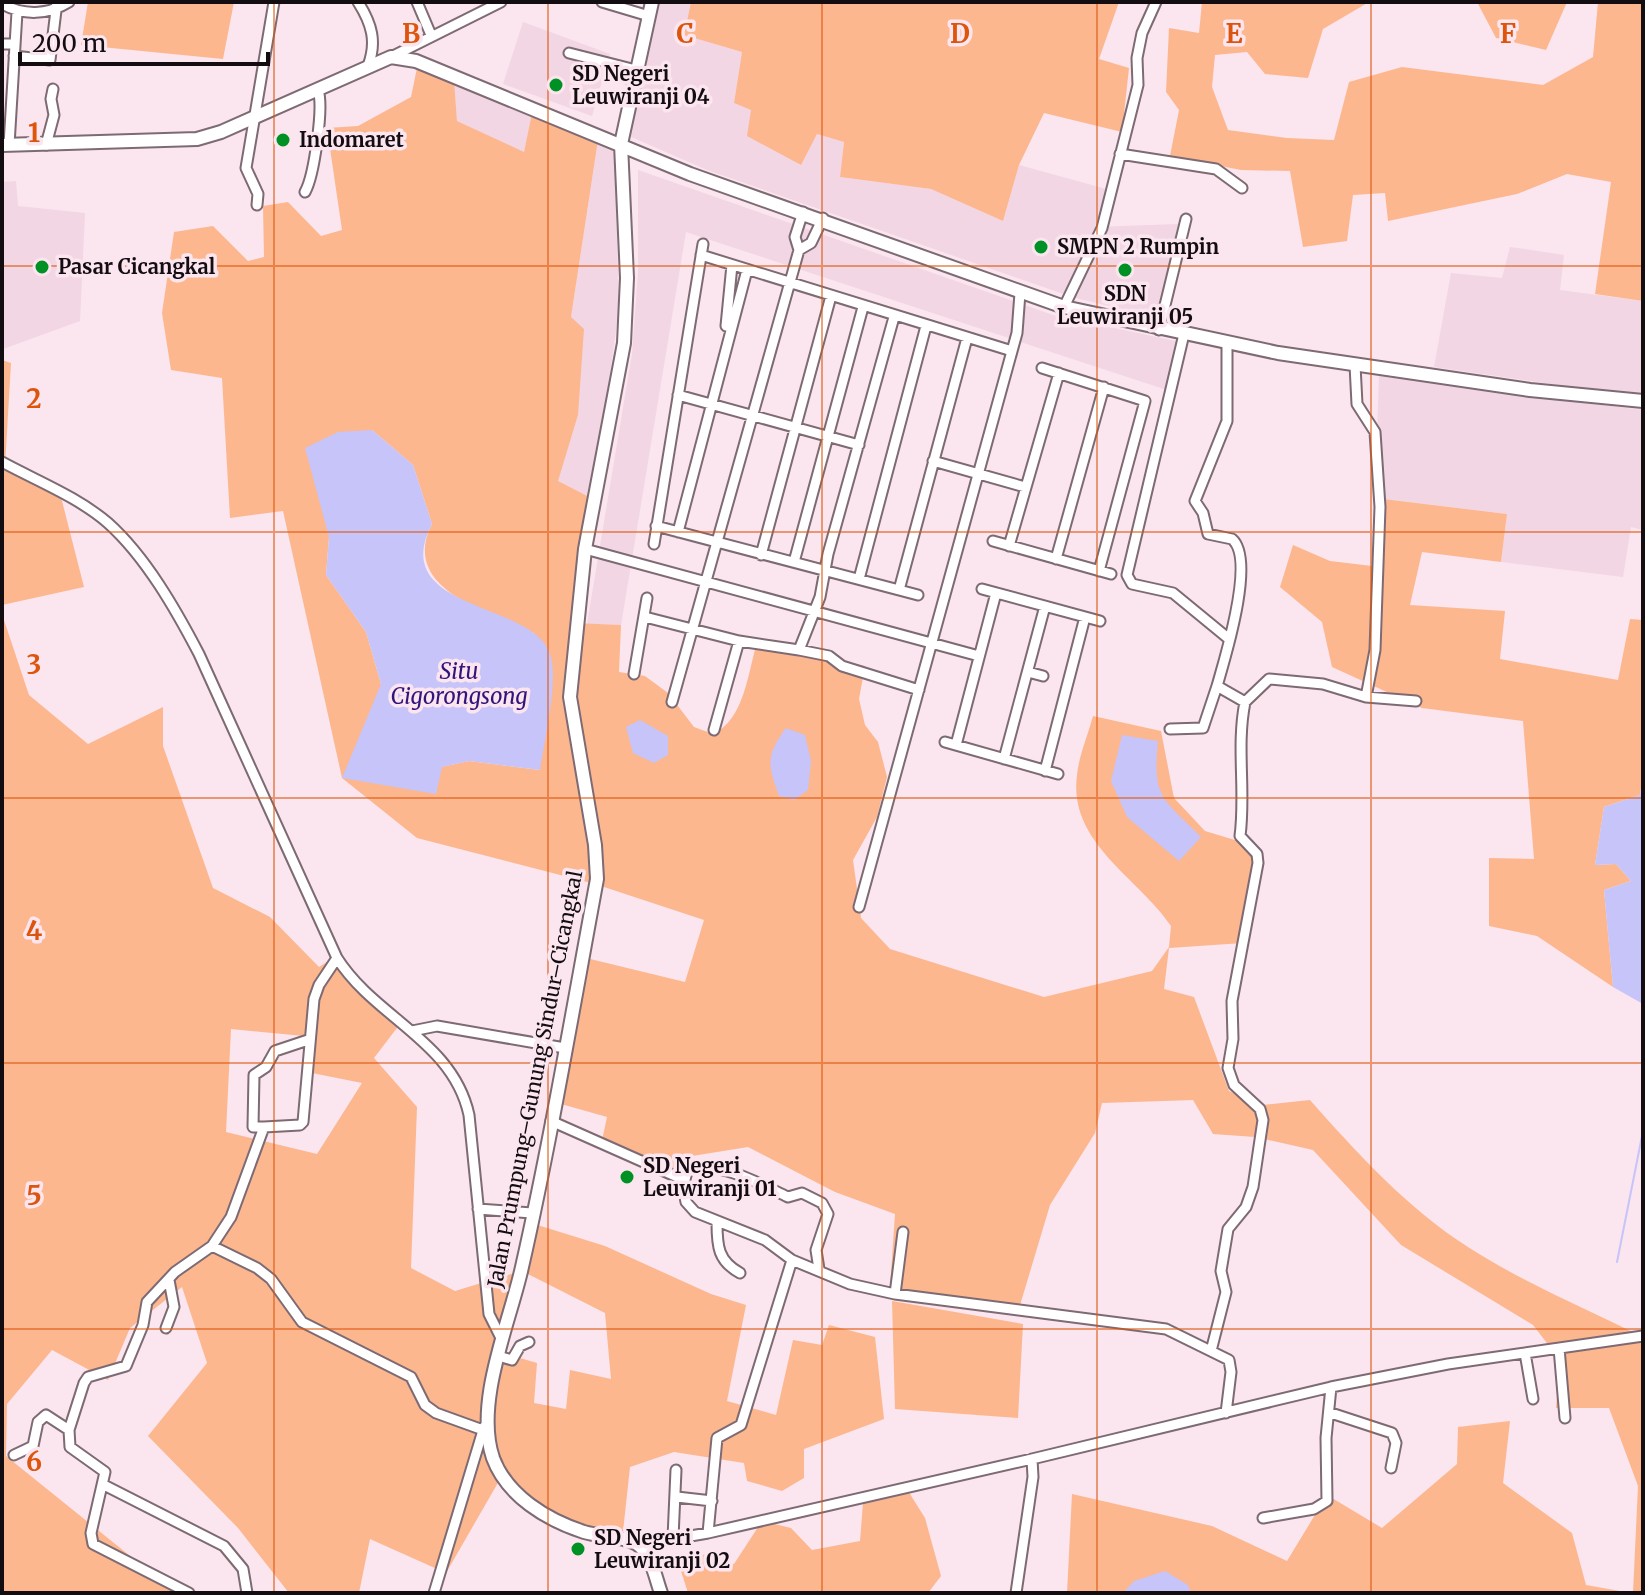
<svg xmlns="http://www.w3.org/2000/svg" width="1645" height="1595" font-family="Merriweather,serif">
  <rect width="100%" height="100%" fill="#fbe5ef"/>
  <path fill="#f2d6e3" d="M656 2H691L684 35 742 52 734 103 752 110 800 165 817 134 844 142 840 177 931 189 1003 221 1019 165 1106 189 1095 227 1178 224 1158 318 1072 297 707 170 629 136 627 127Z
    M523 22 610 54 592 116 503 84Z
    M454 80 532 113 524 153 457 121Z
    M598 140 613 146 615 163 619 308 593 499 557 482 578 415 571 317Z
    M638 170 1053 315 1185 343 1170 391 686 232 621 625 587 624 632 354 638 273Z
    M16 181 18 206 85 213 80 321 3 349 2 182Z
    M1510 247 1564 255 1560 290 1643 301V397L1434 367 1451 273 1502 278Z
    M1379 376 1643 410V530L1631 527 1623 577 1501 562 1507 514 1375 498Z"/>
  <path fill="#fcb78f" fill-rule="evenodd" d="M88 2H234L223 59 81 45Z
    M691 2H1119L1099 59 1129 68 1122 132 1044 113 1019 165 1003 221 931 189 840 177 844 142 817 134 801 165 747 136 751 110 734 103 742 52 684 35Z
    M1202 2H1369L1323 29 1308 78 1265 74 1247 52 1215 55 1212 87 1228 130 1287 138 1334 140 1349 82 1402 67 1543 85 1593 57 1598 2H1643V301L1595 294 1611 182 1567 174 1517 194 1388 221 1385 193 1353 195 1347 241 1303 247 1290 171 1241 170 1170 156 1179 110 1166 92 1169 28 1199 33Z
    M1477 2H1567L1546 50 1496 38Z
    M417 68 454 80 457 121 524 152 532 113 598 140 571 317 584 329 578 415 558 481 593 499 574 623 621 625 619 672 645 676 668 693 694 727 713 734C744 720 748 673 757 642L865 666 859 699 865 725 878 742 887 777 877 817 853 860 861 918 890 949 1044 997 1152 971 1169 947 1171 926C1138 877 1068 843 1077 775 1079 755 1088 735 1093 716L1161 731 1174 798 1205 831 1258 847 1243 943 1169 948 1164 989 1194 997 1229 1091 1262 1105 1310 1100C1357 1153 1407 1208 1468 1247 1522 1282 1585 1308 1643 1337V1593H1633L1638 1486 1609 1408H1556L1560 1360 1533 1325 1401 1245 1313 1150 1255 1137 1213 1134 1193 1100 1102 1103 1095 1133 1050 1205 1018 1312 890 1288 895 1214 835 1192 748 1147 686 1157 678 1176 601 1145 607 1117 554 1102 582 957 685 982 704 920 595 884 417 838 342 778 283 511 230 518 222 378 171 370 162 313 174 232 213 226 248 261 264 257 263 206 288 202 321 236 342 230 327 128 358 126 411 97ZM372 430 413 465 432 524C399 589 489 612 534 633L540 770 469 761 441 767 436 793 381 684 366 632 326 575 329 537Z
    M2 360 11 363 5 466 61 497 84 587 2 605Z
    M1375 498 1507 514 1501 562 1422 552 1410 605 1505 611 1500 659 1618 680 1630 619 1643 620V775L1640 795 1604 807 1595 865 1616 864 1631 881 1604 890 1613 987 1537 936 1489 926V858L1534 859 1523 721 1422 708 1332 667 1322 622 1280 587 1293 545 1330 561 1372 566Z
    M2 614 29 695 88 744 163 707V746L213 888 270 917 319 967 338 955 400 1024 374 1058 417 1107 411 1268 455 1291 521 1271 531 1223 605 1246 711 1294 746 1305 727 1401 776 1415 793 1340 822 1345 829 1325 875 1337 884 1419 804 1449V1478L782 1491 747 1481 744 1463 674 1452 630 1467 622 1541C574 1528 531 1521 499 1481L446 1573 370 1539 359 1593H289L238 1528 148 1436 207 1363 182 1287 130 1328 108 1380 52 1350 7 1404 6 1456 176 1593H2ZM231 1029 314 1037 312 1073 362 1083 317 1154 226 1132ZM522 1271 605 1313 611 1379 570 1370 566 1409 534 1403 537 1363 496 1351Z
    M892 1301 1023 1324 1018 1418 895 1409Z
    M1510 1421 1503 1483 1572 1533 1586 1585 1631 1593H1067L1072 1494 1212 1526 1287 1561 1327 1495 1382 1528 1457 1464 1458 1427Z
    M905 1486 925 1518 941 1576 928 1593H688L681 1571 706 1553 734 1564 762 1521 791 1528 812 1550 860 1541 863 1503Z"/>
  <path fill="#c6c4f9" d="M372 430 413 465 432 524C388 609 523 601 548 649 561 673 544 742 540 770L469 761 442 767 436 794 342 778 381 684 366 632 326 575 329 537 305 448 338 432Z
    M640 720 668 736V755L654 763 633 753 626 727Z
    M786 728 805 735 811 761 808 790 794 800 779 796C768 766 765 756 786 728Z
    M1122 735 1158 741C1152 799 1163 798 1201 837L1179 861 1127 817 1111 781Z
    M1643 775V1004L1613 987 1604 890 1631 881 1616 864 1595 865 1604 807 1640 795Z
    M1165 1571 1188 1585 1191 1593H1123L1134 1581Z"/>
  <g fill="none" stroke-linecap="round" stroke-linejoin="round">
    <path stroke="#c6c4f9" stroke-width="2" d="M1617 1262 1643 1131"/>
    <g stroke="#7d6a73" stroke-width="13">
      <path id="street" d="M358 2C372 24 377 42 368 66
        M417 2 431 35
        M602 2 649 16
        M2 4C24 16 48 15 69 2
        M2 44H15
        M569 53 636 70
        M14 56 50 60 57 2
        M391 57 501 2
        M9 145 17 12
        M46 145 54 115 51 99 53 89
        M1120 154 1216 169 1242 188
        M305 192C314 176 324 107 318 90
        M257 205 258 194 246 168 274 2
        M799 250 811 243 823 218
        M701 255 1012 351
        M1064 307 1102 228 1138 85 1137 58 1142 33 1156 2
        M726 326 732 265
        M1159 330 1186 219
        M1184 334 1127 575 1132 584 1173 593 1229 639
        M1355 365 1357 404 1375 432 1380 507 1375 650 1366 697
        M1042 368 1145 401 1099 571
        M678 395 859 445
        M933 461 1025 487
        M2 462C37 481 78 497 108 523 146 557 176 610 199 654L337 958C375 1018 453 1041 469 1115L489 1314 502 1340
        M656 526 918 595
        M678 532 747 270
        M993 541 1111 574
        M654 544 703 244
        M1009 546 1059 373
        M585 549 979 656
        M761 555 831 296
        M1056 559 1104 387
        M794 562 863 307
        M859 579 926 326
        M982 589 1100 621
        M899 590 967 338
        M645 617 739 641 799 650 820 597 828 554 894 317
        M799 650 829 656 842 666 919 690
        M1028 672 1043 676
        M634 674 647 598
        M672 702 799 250 795 237 803 212
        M1245 702 1269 679 1323 684 1366 697 1416 701
        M1170 729 1203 728 1217 686
        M714 730 739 641
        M945 742 1058 774
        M956 745 996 593
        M1004 759 1045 606
        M1045 771 1085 617
        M859 907 1017 333 1020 293
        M412 1031 437 1026 565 1048
        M551 1121 684 1180
        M264 1127H253L254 1075 266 1067 275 1051 308 1040
        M478 1209 532 1213
        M717 1223C717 1246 718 1261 740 1273
        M212 1246 257 1268 271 1279 302 1322 411 1377 425 1405 436 1413 483 1430
        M819 1269 816 1250 828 1214 822 1203 802 1193 788 1197C758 1183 722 1162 688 1168L683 1187 686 1202 695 1212 765 1240 792 1260 850 1284 895 1294 1166 1329 1229 1360 1231 1372 1226 1413
        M895 1294 903 1232
        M166 1328 174 1307 169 1280
        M1559 1348 1565 1418
        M1211 1351 1226 1292 1221 1271 1228 1229 1246 1207 1253 1187 1263 1120 1260 1109 1234 1085 1228 1068 1233 1039 1232 1001 1258 863 1257 854 1240 836C1246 791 1236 747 1245 702L1217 686C1225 658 1256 559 1232 539L1208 534 1203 513 1195 501 1227 421V342
        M1525 1353 1533 1399
        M498 1356 512 1360 520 1346 529 1342
        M1331 1413 1392 1433 1396 1443 1391 1468
        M14 1455 33 1446 38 1422 46 1415 69 1430
        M104 1485 224 1546 243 1569 247 1593
        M677 1497 712 1501
        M1263 1518 1314 1509 1327 1501 1326 1438 1331 1387
        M708 1533 717 1438 741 1425 792 1260
        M673 1538 676 1470
        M638 1545 708 1533 1032 1459 1331 1387 1448 1364 1643 1336
        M189 1593 93 1544 91 1533 105 1472 70 1447 69 1430 84 1383 88 1377 126 1366 143 1325 147 1302 175 1272 212 1246 231 1217 264 1127 300 1125 303 1122 314 999 319 985 337 958
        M434 1593 484 1427
        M1016 1593 1033 1477 1032 1459"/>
    </g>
    <g stroke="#7d6a73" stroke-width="16">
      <path id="secondary" d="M652 2 621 144 627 278 624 343 585 549 570 697 595 845 597 879C573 1008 551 1139 522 1267 510 1322 474 1402 493 1458 507 1496 547 1520 584 1532 600 1537 623 1535 637 1544 652 1554 655 1577 661 1593
        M2 145 197 139 221 132 391 57 416 61 690 174 1064 307 1278 353 1530 390 1643 401"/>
    </g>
    <use href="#street" stroke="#fff" stroke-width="9"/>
    <use href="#secondary" stroke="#fff" stroke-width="12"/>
  </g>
  <path fill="none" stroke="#dd550c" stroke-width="2" stroke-opacity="0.55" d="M274 2V1593M548 2V1593M822 2V1593M1097 2V1593M1371 2V1593M2 266H1643M2 532H1643M2 798H1643M2 1063H1643M2 1329H1643"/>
  <g fill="#009125" stroke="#fbe5ef" stroke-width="3">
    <circle cx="556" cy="85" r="8"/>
    <circle cx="283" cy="140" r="8"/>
    <circle cx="1041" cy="247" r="8"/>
    <circle cx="42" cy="267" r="8"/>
    <circle cx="1125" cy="270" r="8"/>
    <circle cx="627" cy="1177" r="8"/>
    <circle cx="578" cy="1549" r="8"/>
  </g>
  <g text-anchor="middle" stroke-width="7" stroke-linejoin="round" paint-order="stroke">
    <g font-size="20" font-weight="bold" fill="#130c10" stroke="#fbe5ef" text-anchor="start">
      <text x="572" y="81">SD Negeri<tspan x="572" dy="23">Leuwiranji 04</tspan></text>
      <text x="299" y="147">Indomaret</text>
      <text x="1057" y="254">SMPN 2 Rumpin</text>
      <text x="58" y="274">Pasar Cicangkal</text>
      <text x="1125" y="301" text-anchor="middle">SDN<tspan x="1125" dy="23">Leuwiranji 05</tspan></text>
      <text x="643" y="1173">SD Negeri<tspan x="643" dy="23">Leuwiranji 01</tspan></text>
      <text x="594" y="1545">SD Negeri<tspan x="594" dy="23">Leuwiranji 02</tspan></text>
    </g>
    <g font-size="20" fill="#130c10" stroke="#fbe5ef">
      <text transform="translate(535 1079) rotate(-79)" y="7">Jalan Prumpung–Gunung Sindur–Cicangkal</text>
    </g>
    <g font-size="22" font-style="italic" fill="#32157a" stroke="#fbe5ef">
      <text x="459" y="679">Situ<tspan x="459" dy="25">Cigorongsong</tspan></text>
    </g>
  </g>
  <g font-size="26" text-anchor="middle" font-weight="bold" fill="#dd550c" stroke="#fbe5ef" stroke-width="7" stroke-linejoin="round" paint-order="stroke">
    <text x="411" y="43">B</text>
    <text x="685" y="43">C</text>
    <text x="960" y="43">D</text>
    <text x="1234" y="43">E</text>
    <text x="1508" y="43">F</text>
    <text x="34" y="142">1</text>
    <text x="34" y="408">2</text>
    <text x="34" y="674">3</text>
    <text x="34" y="940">4</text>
    <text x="34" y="1205">5</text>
    <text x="34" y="1471">6</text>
  </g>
  <rect width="1645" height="1595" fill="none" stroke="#130c10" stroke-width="8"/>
  <path d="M20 52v12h248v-12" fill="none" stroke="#130c10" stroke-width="4"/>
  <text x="32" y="52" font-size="24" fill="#130c10" stroke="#fbe5ef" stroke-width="6" paint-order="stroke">200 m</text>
</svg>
